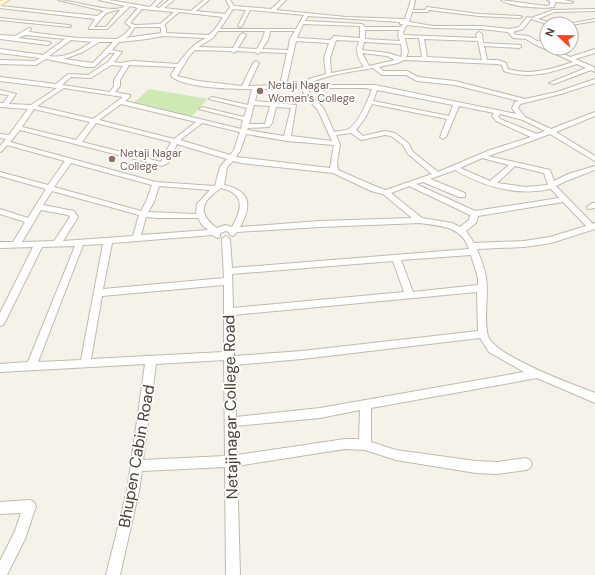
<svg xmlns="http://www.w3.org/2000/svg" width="595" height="575" font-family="'DM Sans',sans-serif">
  <rect width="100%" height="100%" fill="#f5f2ea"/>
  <path fill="#cee9b3" d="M149 89 208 99 190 118 132 104Z"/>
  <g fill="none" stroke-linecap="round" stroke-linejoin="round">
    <g stroke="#c1baac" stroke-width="2">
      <path id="street" d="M58 0C73 0 114 15 125 6L99 0H109L150 7 157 0H162L155 7 159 8 169 0H174L164 8 191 11 204 0H209L196 11 225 14 230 7 226 0H230L234 6 271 9 281 0H286L276 10 346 17 405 19 411 0H415L413 10H425L427 7 479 14 520 16 522 17 520 18 479 16 429 10 427 12H412L409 22 433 26H481L510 29 519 27 527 17 531 18 553 10 595 9V11L554 12 538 19 555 24H547L531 19 523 29 513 32 516 35 529 36 537 41 547 40V44H542L547 46V48H551L570 57 595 49V53L575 59 594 67 595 72 591 70 554 84 549 83 586 68 577 64C553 72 529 80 504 71L502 65 497 64 404 60 398 63 379 67 383 71H407L418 77 455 81 525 99 557 92 595 79V83L561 94 520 104 518 108 525 117 551 129 595 112V116L556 132 595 156V161L550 134 523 144 488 156 550 170 554 181 568 174 595 166V170L566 181 556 186 593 224 595 223V229L551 243 524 247 477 249C480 258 485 268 486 278 489 296 483 317 488 336 494 356 574 385 595 393V403L537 378 371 408V442L396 450 476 461 497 462 526 458 530 460 532 464 530 468 526 470 497 474 476 473 396 460 365 450 345 449 237 466 240 575H226L225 467 142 471 139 491 120 575H106L127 491 145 364 0 372V364L28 362 75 246 42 247 5 322 3 325 0 326V313L33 247 0 248V242H13L25 222 0 214V209L28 218 46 189 0 176V172L48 185 65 161 7 145 2 151 0 152V146L6 139 0 138V134L9 135 28 109 0 107V103H3L9 95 0 94V90L16 94 9 104 31 105 57 88 0 81V77L56 84 68 74 88 75 108 62 115 53H109L94 67H87L46 59 36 65 0 64V60L35 61 40 58 0 53V49L43 55 65 39 26 35 18 38 50 42 51 43 48 45 0 39V35L15 36 29 28 31 29 29 32 77 38 117 39 125 34 131 27 125 23 138 8 130 6 107 29H89V28L95 19 0 8V6L97 16 104 11ZM142 9 174 12 160 24 135 25 130 23ZM233 9 246 10 238 26 240 27 242 26 250 10 304 15 296 29H220ZM117 10H120L106 27H94L106 13ZM179 12 223 17 215 29 209 35 166 33V28L164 25ZM308 16 400 22V24H403L401 27H365L362 24 305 21ZM303 24 360 26V38L334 36 330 40 297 38ZM407 25 433 28 481 29 508 32 513 38 526 39 534 44 573 62C552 69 530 76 508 69L506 63 498 60H487L484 46 519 48 521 47V45L483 43 482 34 479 32 476 34 477 38 404 35 403 32ZM135 27H160L161 28V33L125 38 129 36ZM365 30H399L398 36 400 41 365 39ZM218 31H265L262 40 257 49 238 48 246 35 243 33 240 35 233 48 198 47 213 38ZM270 31H295L290 39 288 50 262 49 268 40ZM163 36 206 38C193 44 186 53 178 64L133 61 120 63 114 62 122 52 112 50 119 42 147 39ZM405 38H419L422 57H406L408 52ZM424 39 478 41 482 60 427 57ZM71 40 92 42C80 50 64 59 49 56ZM336 40 359 41C355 52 358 58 364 67L331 73 330 58ZM296 41 329 43 324 58 326 74 309 79 303 85H286ZM99 42H113L93 63 64 59 83 52ZM364 42 401 44 402 52 401 57 388 53 362 50ZM195 50 231 51 234 53 236 51 255 52 258 54 260 52 287 53 280 85 248 86 259 63 256 61 253 63 242 86 198 81 177 76 190 55ZM362 53 387 56 395 60 369 66ZM111 65 123 66 114 80V86L110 92 62 85 71 77 91 78ZM129 65 176 67 171 75 172 77C187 88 232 89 252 89L248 105 212 97 209 99 247 108 244 117 202 107 199 109 243 120 241 129 125 101 130 97V95L115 92 120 86V80ZM373 68 382 75H406L417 81 455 85 519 101 515 102 512 108 516 114 375 85H309C319 75 358 71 373 68ZM64 88 123 97 93 119 37 106ZM308 88H365L372 89C368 100 358 125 347 130 343 131 338 131 334 132L324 109 310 94ZM258 89H302L305 96 318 110 332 141 291 136 296 105 255 101ZM377 90 453 105 449 116 373 101ZM121 104 196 122 174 139 99 120ZM372 104 447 119 440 137 443 139 446 137 459 106 494 113 492 116 496 121 531 137 490 150 438 172 413 152 408 143 395 133 385 131 363 136 356 130 365 118ZM254 105 270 106 265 124H249ZM276 107 291 108 284 136 247 130 248 128 269 127 272 123ZM34 109 90 122 76 140 22 127ZM500 114 523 120 545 131 537 134 500 119 498 116ZM96 123 171 142 161 162 82 142ZM202 123 240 132 234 150 230 155 180 140ZM20 130 162 166 168 163 177 144 227 159 220 167 215 186 156 182 10 142ZM351 133 361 140 385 135 391 136 403 145 408 154 432 174 386 190 377 187 338 170 337 162 340 145 336 135ZM246 134 287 141 334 145 330 168 236 157 240 151ZM482 158 509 165 490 181 460 168ZM233 161 241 163 333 173 371 191 383 194 412 218 320 221 240 227C252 205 251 191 224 185L227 167ZM71 163 152 185 146 202 141 211 54 187ZM515 166 544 173 548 185 525 187 497 183ZM455 170C484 187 517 196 551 189L559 198 475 211 416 184 423 182 459 197H465V193L430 179ZM159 186 210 190 197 204 196 214 148 212 154 202ZM409 186 470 215 469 220 460 227 452 223 422 218 391 193ZM221 188C246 194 242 209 232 227L225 225 217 228C196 213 202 201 221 188ZM52 191 139 215 133 236 63 241 78 217 74 211 43 205ZM563 202 586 226 550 237 524 241 474 243 466 231 476 223 478 216ZM41 210 68 215 70 217 54 241 22 242ZM146 217 159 218H198L202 225 208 230 141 235ZM420 223C440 226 462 226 469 249L232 268 230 239 226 236 222 239 224 278 103 289 112 243 213 235 217 238 220 237V233L226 231 229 232 230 235 233 236 237 232 320 227ZM103 244 81 360 38 362 83 245ZM471 255 478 278V285L413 292 401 260ZM393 261 404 292 233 308 232 274ZM224 285V352L91 359 102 296ZM477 292 478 331 302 351 234 356 233 315ZM480 338 489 352 524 372 320 408 236 417 235 365 302 359ZM224 360 225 456 143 460 156 364ZM360 410 359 439H345L237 455 236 426 320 418Z
        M501 0 546 6 550 5V1L547 0H564L573 2 571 3 555 2 554 7C542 9 510 7 501 0Z
        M0 18 69 25 71 26 69 27 0 20Z
        M595 19V21L571 25V24H568Z
        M571 30 578 34 571 39Z
        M592 203H595V208L588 209 587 207Z
        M30 500 34 502 36 506 25 539 7 575H0V561L15 531 21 513 0 514V502Z"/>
    </g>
    <g stroke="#d5c79a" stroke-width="2">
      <path id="secondary" d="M2 0H9L0 6V1Z"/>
    </g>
    <use href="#street" fill="#fff" fill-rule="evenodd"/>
    <use href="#secondary" fill="#fff4ca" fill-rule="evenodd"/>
  </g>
  <g fill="#8d6e63" stroke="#fff" stroke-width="1.5">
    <circle cx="260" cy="91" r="4"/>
    <circle cx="112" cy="159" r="4"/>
  </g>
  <g text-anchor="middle" stroke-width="3.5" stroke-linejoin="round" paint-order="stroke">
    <g font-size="11" fill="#785e54" stroke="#fff" text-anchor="start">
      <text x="268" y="89">Netaji Nagar<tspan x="268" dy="13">Women’s College</tspan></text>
      <text x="120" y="157">Netaji Nagar<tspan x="120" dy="13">College</tspan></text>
    </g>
    <g font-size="16" fill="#494338" stroke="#fff">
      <text transform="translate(230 407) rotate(-91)" y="6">Netajinagar College Road</text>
      <text transform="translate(136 456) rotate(-80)" y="6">Bhupen Cabin Road</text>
    </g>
  </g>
  <g transform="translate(559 36) rotate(292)"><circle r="19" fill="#ffffff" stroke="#b6b4af"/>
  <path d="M0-3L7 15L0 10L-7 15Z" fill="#fa451b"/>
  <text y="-6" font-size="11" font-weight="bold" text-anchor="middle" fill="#494338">N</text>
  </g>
</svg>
